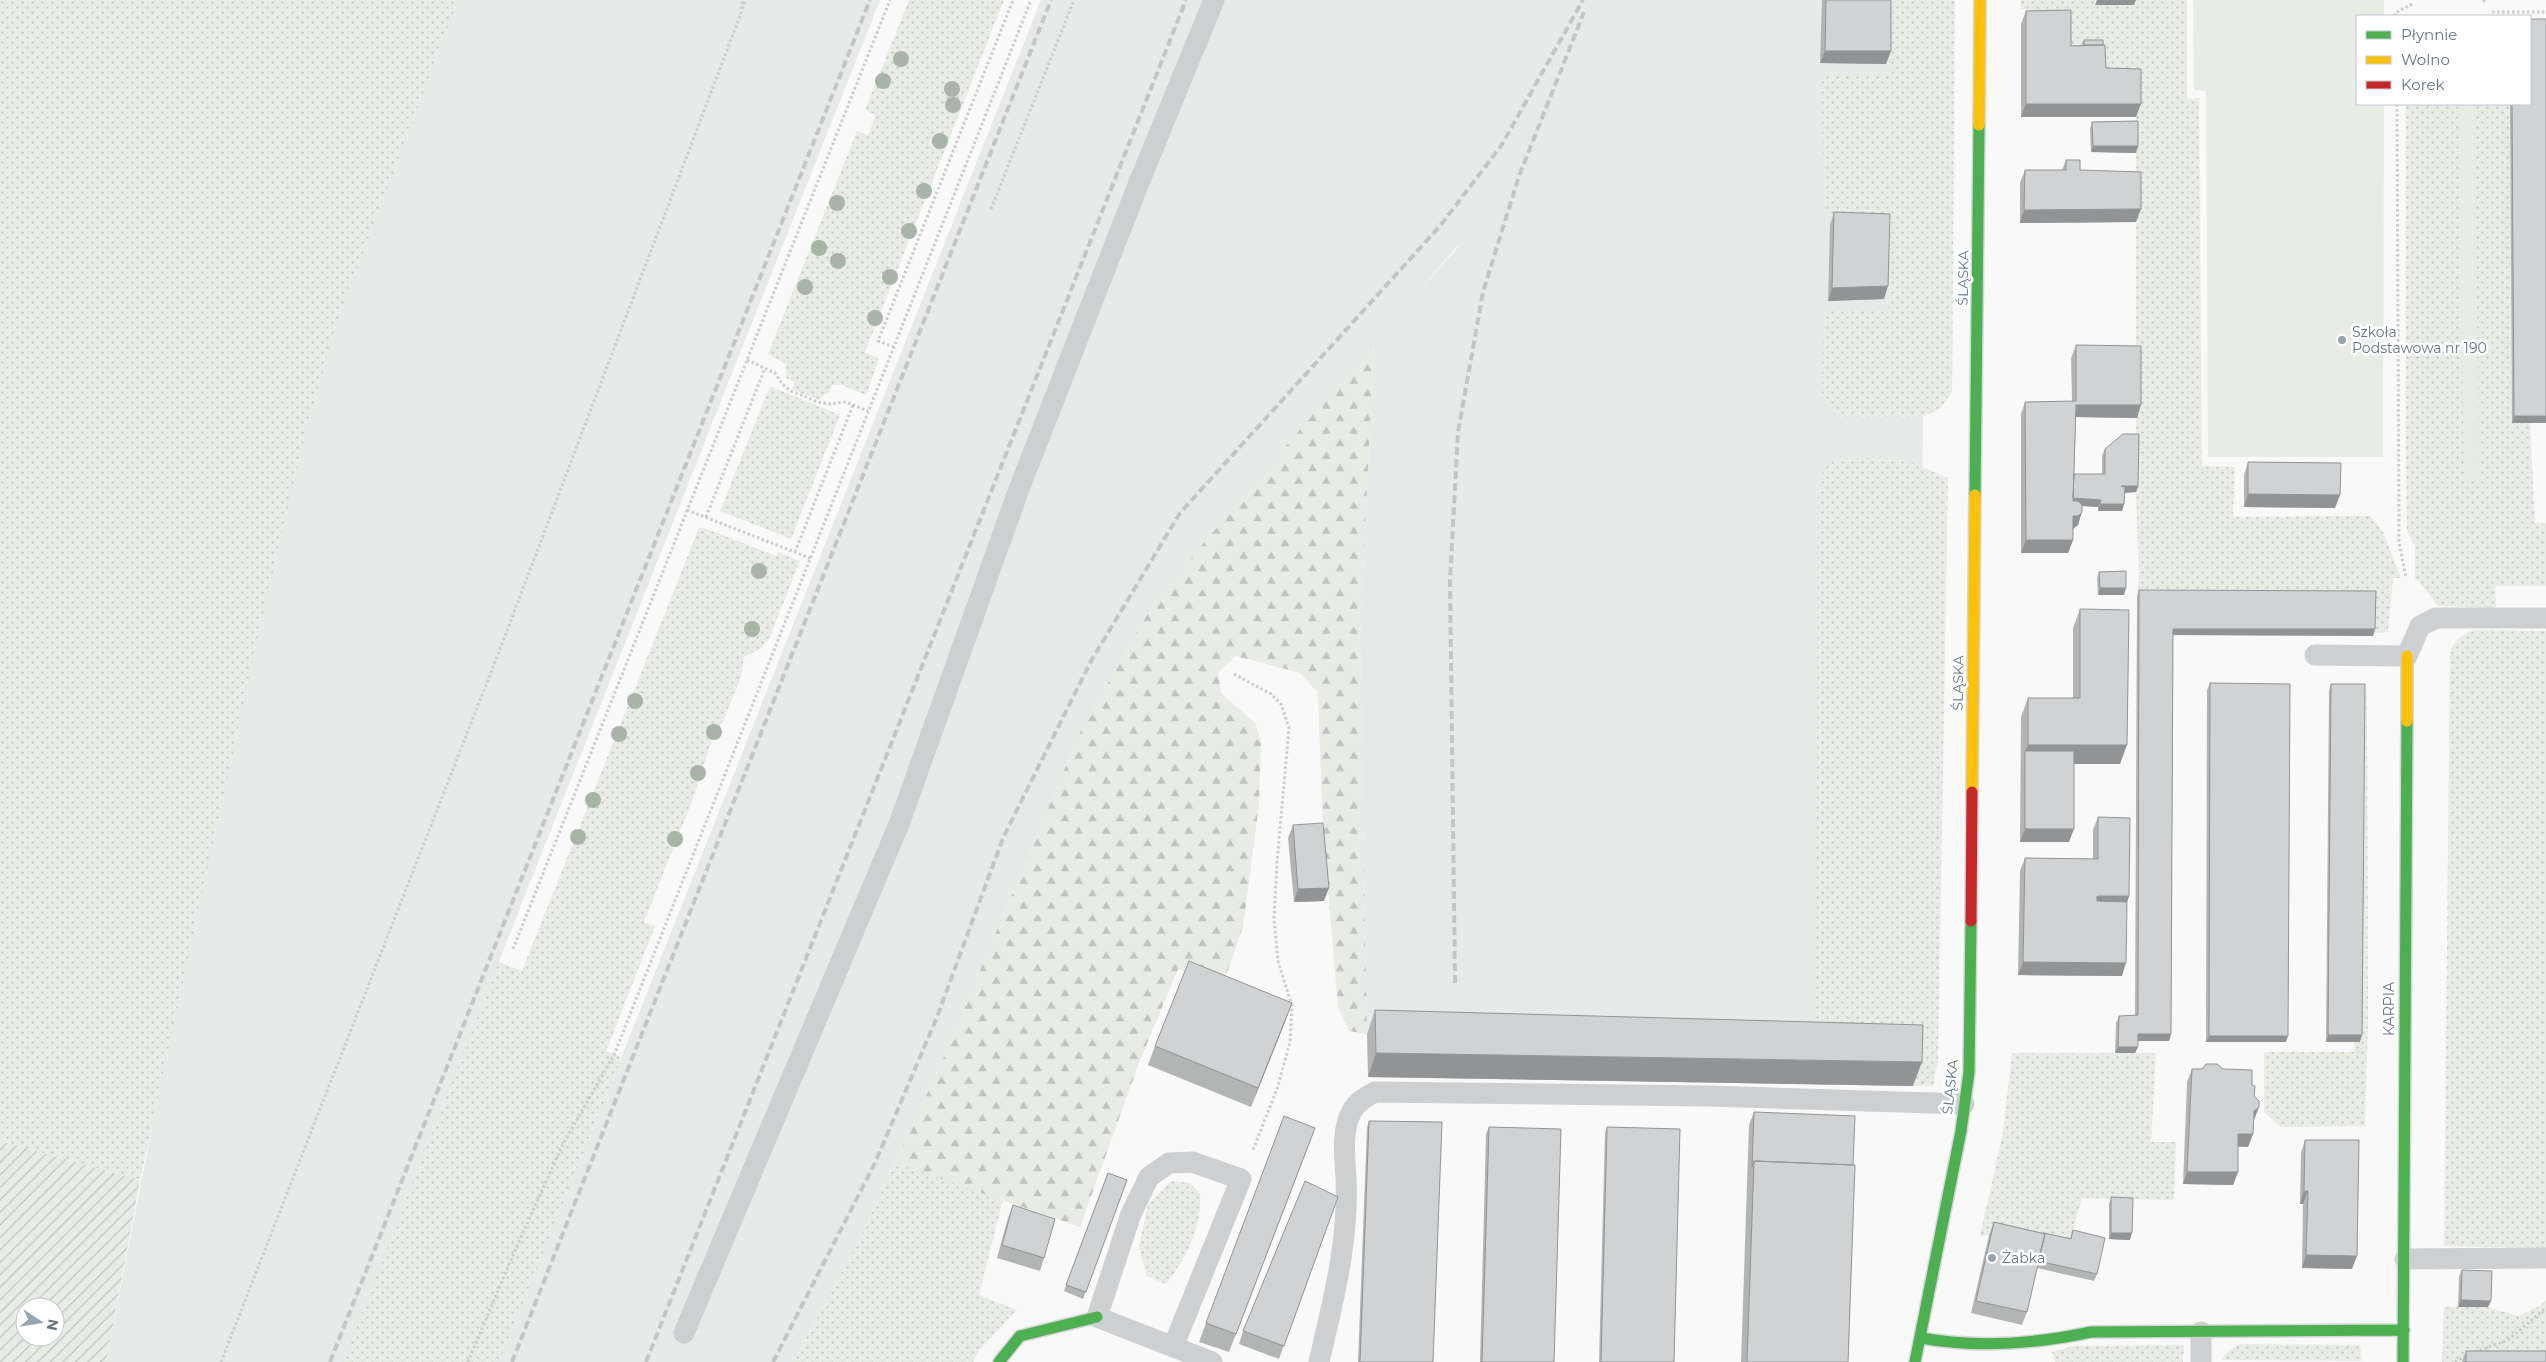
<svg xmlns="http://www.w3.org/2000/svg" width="2546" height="1362" font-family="Montserrat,sans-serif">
  <defs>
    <pattern id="grass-dots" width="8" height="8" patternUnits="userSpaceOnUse" patternTransform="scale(1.25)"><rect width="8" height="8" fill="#e8ebe6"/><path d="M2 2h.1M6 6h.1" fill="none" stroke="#c0c3c0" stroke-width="1.8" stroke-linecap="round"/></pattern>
    <pattern id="forest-firs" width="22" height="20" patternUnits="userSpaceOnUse" patternTransform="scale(1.25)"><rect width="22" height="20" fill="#e8ebe6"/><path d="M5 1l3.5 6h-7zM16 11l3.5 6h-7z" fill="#c0c3c0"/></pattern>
    <pattern id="garden-furrows" width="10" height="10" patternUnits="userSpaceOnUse" patternTransform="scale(1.25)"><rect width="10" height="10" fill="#e8ebe6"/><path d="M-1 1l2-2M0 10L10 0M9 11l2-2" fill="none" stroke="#c0c3c0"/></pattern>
  </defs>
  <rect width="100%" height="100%" fill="#f9f9f9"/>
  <path fill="#e8e9e9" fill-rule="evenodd" d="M447 0H880L499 961 585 1149 1041 0H1929L1914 1049 1367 1034 1360 637 1374 343 1154 602 1081 730 942 1061 859 1241 793 1362H106L225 754 285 418ZM1459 244V246L1407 305Z"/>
  <path fill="url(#grass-dots)" d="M0 0H458L339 317 307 426 260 627 140 1180 0 1141Z
    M909 0H1004L865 352 879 359 866 395 842 385H832L829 393H826L819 400 792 389 795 382 786 378V364L768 354 857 131 868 135 876 115 865 110Z
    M1893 0H1955L1952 392 1941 408 1929 414 1912 417H1845L1827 406 1822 391 1824 310 1888 309 1891 218 1825 216 1821 76H1891Z
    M2021 0H2095V5H2134V0H2187V99L2199 98 2202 466 2235 467 2233 517 2370 516 2383 532 2401 578H2393L2388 632 2373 633V597H2137L2139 577 2136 492V82L2066 59 2064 12 2021 9Z
    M2406 104H2510L2512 422 2530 423 2535 523H2546V586H2495L2496 608 2438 606 2417 579H2415V546L2407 532 2406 461Z
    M770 386 840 415 791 539 720 511Z
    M1848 458H1890L1911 462 1948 478 1938 1060 1933 1086H1913L1914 1049 1816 1040 1818 493 1824 468 1835 460Z
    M699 528H704L776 556 778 552 800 561 769 639 760 649 744 657 740 680 723 721 713 737 694 796 644 922 655 926 606 1051 622 1057 499 1362H343L499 962 522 971Z
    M2474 630 2546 631V1248L2444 1246 2450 652C2455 639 2462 635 2474 630Z
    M2363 691 2367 696 2368 1020 2365 1126 2281 1127 2264 1112V1052H2354V1042H2360Z
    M2012 1053H2156L2151 1142H2176L2174 1200 2082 1198 2069 1246 1989 1235 1980 1236 2003 1132Z
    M895 1163 1003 1199 979 1295 1017 1310 978 1352 973 1362H793L859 1241Z
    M1171 1181 1190 1183 1200 1193C1202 1226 1187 1258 1166 1284L1147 1276 1139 1247 1148 1205Z
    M2546 1300V1362H2442L2444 1307H2488L2518 1316 2540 1306Z
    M2239 1344 2360 1345 2362 1361 2222 1360 2226 1353Z
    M2184 1345 2183 1362H2055L2052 1352 2073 1346Z"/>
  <path fill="url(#forest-firs)" d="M1374 342 1360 637 1367 1034 1349 1031 1338 1007 1323 831 1318 693 1300 673 1236 656 1218 672 1221 693 1255 723 1261 741 1259 804 1243 927 1222 987 1178 969 1139 1063 1080 1227 895 1163 942 1061 1081 730 1154 602Z"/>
  <path fill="url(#garden-furrows)" fill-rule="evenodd" d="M0 1141 140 1180 106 1362H0ZM25 1307H55V1337H25Z"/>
  <path fill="#e8ebe6" d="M2193 0H2384V16H2357V104H2384L2383 457H2208L2206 91 2194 90Z
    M2458 104H2475L2479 480 2464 481Z"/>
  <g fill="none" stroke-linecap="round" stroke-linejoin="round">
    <g stroke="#d5d6d7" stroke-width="14">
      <path id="fast" d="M1975 495 1979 125
        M1921 1338C1977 1348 2035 1344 2091 1332L2404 1330
        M999 1362 1020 1336 1097 1317
        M1915 1362 1961 1131 1969 1072 1971 921
        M2403 1362 2407 721"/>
    </g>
    <g stroke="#d5d6d7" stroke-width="14">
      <path id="slow" d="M1979 125 1980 0
        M2407 721V656
        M1972 792 1975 495"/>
    </g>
    <g stroke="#d5d6d7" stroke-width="14">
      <path id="jam" d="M1971 921 1972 792"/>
    </g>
    <path stroke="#cbcccd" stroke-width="3" stroke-dasharray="2.5 2.5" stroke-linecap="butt" d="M2483 0 2487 3
      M741 9 743 0
      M2492 12H2546
      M2396 16 2395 13 2414 3
      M2397 104 2399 542 2406 578
      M991 209 1074 0
      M894 347 878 341 1013 0
      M747 360 775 373 782 384 791 391 818 402 828 404 846 402 868 411
      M687 510 810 558
      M706 517 765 368
      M795 552 853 405
      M1234 674 1271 694 1281 704 1289 728 1277 862 1274 919 1278 961 1292 1006 1290 1042 1277 1089 1253 1150
      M513 949 890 0
      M2475 1352 2508 1340 2546 1308
      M221 1362 502 644 746 0
      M468 1362 513 1255 563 1144 614 1055 1031 0
      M2455 1362 2467 1355"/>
    <path stroke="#cecfd0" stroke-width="21" d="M2315 655 2407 656 2420 626 2436 618H2546
      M2405 1259 2546 1258
      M684 1333 899 824 1019 489 1140 180 1214 0
      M1173 1347 1241 1179 1192 1162 1169 1163 1149 1177 1131 1214 1097 1317 1212 1362
      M1319 1362C1333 1301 1349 1242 1346 1179 1345 1158 1341 1130 1352 1111 1357 1102 1366 1097 1375 1092L1710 1096 1964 1104
      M2201 1362V1332"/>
    <use href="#fast" stroke="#4caf50" stroke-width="11"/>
    <use href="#slow" stroke="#ffc107" stroke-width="11"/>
    <use href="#jam" stroke="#c62828" stroke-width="11"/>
    <path stroke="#c3c5c6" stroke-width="4" stroke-dasharray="8 4" stroke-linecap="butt" d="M1455 983 1450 580 1458 432 1483 292 1519 176 1584 12
      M330 1362 870 0
      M512 1362 1051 0
      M646 1362 1186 0
      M773 1362 875 1163 937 1017 1003 838 1091 661 1180 513 1440 226 1501 146 1583 0"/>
  </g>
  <g fill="#a9b3a7">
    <circle cx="901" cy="59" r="8"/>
    <circle cx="883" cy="81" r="8"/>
    <circle cx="952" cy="89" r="8"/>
    <circle cx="953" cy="105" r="8"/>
    <circle cx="940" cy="141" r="8"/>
    <circle cx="924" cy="191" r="8"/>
    <circle cx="837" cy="203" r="8"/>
    <circle cx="909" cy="231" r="8"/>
    <circle cx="819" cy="248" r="8"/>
    <circle cx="838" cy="261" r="8"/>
    <circle cx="890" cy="277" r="8"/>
    <circle cx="805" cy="287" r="8"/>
    <circle cx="875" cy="318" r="8"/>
    <circle cx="759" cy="571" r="8"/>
    <circle cx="752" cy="629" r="8"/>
    <circle cx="635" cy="701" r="8"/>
    <circle cx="714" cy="732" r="8"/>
    <circle cx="619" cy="734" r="8"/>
    <circle cx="698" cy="773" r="8"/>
    <circle cx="593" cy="800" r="8"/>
    <circle cx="578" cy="837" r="8"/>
    <circle cx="675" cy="839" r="8"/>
  </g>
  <path fill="#b3b5b5" d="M1822 0H1891L1886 64 1820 63Z
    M2026 11 2071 46 2082 45 2084 40 2103 45 2106 68 2136 117H2021V24Z
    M2510 104H2530L2546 423H2512Z
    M2092 122 2136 153 2091 152 2090 129Z
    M2066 160 2080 170 2136 222 2020 223V183L2025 170H2062Z
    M1834 212 1884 299 1828 301 1830 225Z
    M2076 345 2137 418 2076 417 2074 474H2102V456L2105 449 2138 486 2136 492 2125 493 2124 504 2122 511H2098V507L2082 506 2078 525 2073 529V540L2068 553H2021V414L2025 402 2072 401 2071 358Z
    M2248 462 2335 508 2244 507V475Z
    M2099 572 2124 595H2098L2097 578Z
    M2139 590 2375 629 2373 636 2173 635 2171 1034 2169 1041H2138L2135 1053H2115L2116 1023 2119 1016H2135L2137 597Z
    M2080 609 2120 764H2074L2069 842H2020L2021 717 2028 698H2073V628Z
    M2210 683 2286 1042H2206L2207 690Z
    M2331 684 2360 1042H2326L2329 691Z
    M2098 817 2129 896 2127 902 2122 976 2018 975 2020 871 2025 858 2093 859V830Z
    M1293 825 1324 901 1294 902 1288 838Z
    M1375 1010 1913 1086 1368 1077 1367 1034Z
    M1285 1022 1251 1107 1148 1065 1155 1046Z
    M2192 1069H2223L2254 1120 2253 1134 2248 1147H2238V1172L2233 1185 2183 1184 2187 1082Z
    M1754 1112 1853 1165 1848 1362H1741L1749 1125Z
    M1369 1121 1433 1362H1358L1367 1127Z
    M1489 1127 1554 1362H1480L1486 1134Z
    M1607 1127 1674 1362H1599L1605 1133Z
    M2305 1140 2352 1269 2302 1268 2303 1204H2300L2301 1153Z
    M1308 1147 1229 1352 1199 1342 1206 1323Z
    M1108 1173 1127 1180 1083 1299 1064 1291Z
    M1338 1197 1279 1359 1239 1344 1243 1331Z
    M2111 1197 2130 1240 2109 1239V1204Z
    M1013 1205 1044 1258 1040 1271 997 1258 1008 1218Z
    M1994 1222 2070 1239 2073 1230 2097 1274 2094 1281 2037 1268 2027 1312 2022 1325 1971 1313 1989 1235Z
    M2462 1270 2488 1307H2458L2459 1276Z
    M2466 1351 2546 1362H2462Z"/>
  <path fill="#929394" d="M2097 0H2136L2134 5H2095Z
    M1825 51H1891L1886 64 1820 63Z
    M2026 104H2141L2136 117H2021Z
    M2093 146H2138L2136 153 2091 152Z
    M2141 209 2136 222 2020 223 2024 210Z
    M1888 286 1884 299 1828 301 1832 288Z
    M2076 405H2141L2137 418 2072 417Z
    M2514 416H2546V423H2512Z
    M2121 486H2138L2136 492 2118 493Z
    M2248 494 2340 495 2335 508 2244 507Z
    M2070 498 2101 500 2098 507 2068 505Z
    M2100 504H2124L2122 511H2098Z
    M2082 512 2078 525 2073 529H2068L2073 516Z
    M2026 540H2073L2068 553H2021Z
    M2100 588H2126L2124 595H2098Z
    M2173 629H2375L2373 636 2171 635Z
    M2028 745H2127L2120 764H2025V751Z
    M2025 829H2074L2069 842H2020Z
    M1329 888 1324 901 1294 902 1298 889Z
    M2097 896H2129L2125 909H2092Z
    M2023 962 2126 963 2122 976 2018 975Z
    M1292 1003 1285 1022 1251 1107 1258 1088Z
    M2138 1034H2171L2169 1041H2135Z
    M2328 1035H2362L2360 1042H2326Z
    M2209 1036H2288L2286 1042H2206Z
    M2118 1047H2138L2135 1053H2115Z
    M1376 1053 1922 1062 1913 1086 1368 1077Z
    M2259 1107 2254 1120V1111Z
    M2238 1134H2253L2248 1147 2233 1146Z
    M2187 1172H2238L2233 1185 2183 1184Z
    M2304 1191H2308L2303 1204H2300Z
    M2111 1233H2132L2130 1240 2109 1239Z
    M2306 1255 2357 1256 2352 1269 2302 1268Z
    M2461 1300 2491 1301 2488 1307H2458Z"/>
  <path fill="#d0d2d3" stroke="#929394" d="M1826 0H1891V51H1825Z
    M2071 10V46L2105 45 2106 68 2141 69V104H2026V11Z
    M2530 19H2546V416H2514L2512 104H2530Z
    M2084 40H2103V45H2084Z
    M2138 121V146H2093L2092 122Z
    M2066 160H2080V170L2141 172V209L2024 210 2025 170H2066Z
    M1834 212 1890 214 1888 286 1832 288Z
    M2076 345 2141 346V405H2076L2073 501H2078L2082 505V512L2078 516H2073V540H2026L2025 402 2076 401Z
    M2123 434H2139L2138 486H2121L2125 487 2124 504H2100L2101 500 2073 498 2074 474H2105V449Z
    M2248 462 2341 463 2340 495 2248 494Z
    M2126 571V588H2100L2099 572Z
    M2139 590 2376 591 2375 629H2173L2171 1034H2138V1047H2118L2119 1016 2138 1015Z
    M2080 609 2129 610 2127 745H2028V698H2080Z
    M2210 683 2290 684 2288 1036H2209Z
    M2331 684H2365L2362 1035H2328Z
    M2025 751H2074V829H2025Z
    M2098 817 2130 818 2129 896H2097V901L2127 902 2126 963 2023 962 2025 858 2098 859Z
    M1323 823 1329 888 1298 889 1293 825Z
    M1189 961 1292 1003 1258 1088 1155 1046Z
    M1375 1010 1923 1025 1922 1062 1376 1053Z
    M2206 1064H2217L2223 1069 2252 1070V1085L2255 1086 2254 1096 2259 1101V1107L2254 1111 2253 1134H2238V1172H2187L2192 1069H2202Z
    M1754 1112 1855 1116 1853 1165 1754 1161 1752 1167Z
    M1284 1116 1315 1128 1236 1334 1206 1323Z
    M1369 1121 1442 1122 1433 1362H1360Z
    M1489 1127 1561 1129 1554 1362H1482Z
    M1607 1127 1680 1129 1674 1362H1601Z
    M2305 1140H2359L2357 1256 2306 1255 2308 1191H2304Z
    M1754 1161 1855 1165 1848 1362H1747Z
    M1108 1173 1127 1180 1086 1292 1066 1285Z
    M1305 1181 1338 1197 1284 1346 1243 1331Z
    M2111 1197 2133 1198 2132 1233H2111Z
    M1013 1205 1055 1219 1044 1258 1002 1245Z
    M1994 1222 2045 1234 2027 1312 1976 1301Z
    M2073 1230 2105 1238 2097 1274 2038 1261 2045 1234 2044 1233 2071 1239Z
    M2462 1270 2492 1271 2491 1301 2461 1300Z
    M2466 1351H2546V1362H2466Z"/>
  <g fill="#99a4ac" stroke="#fff" stroke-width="2">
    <circle cx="2342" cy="340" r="5"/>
    <circle cx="1992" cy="1258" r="5"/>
  </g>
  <g text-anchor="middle" stroke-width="5" stroke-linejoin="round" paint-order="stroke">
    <g font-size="14" fill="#657683" stroke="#fff">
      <text transform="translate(1963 278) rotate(-89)" y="5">ŚLĄSKA</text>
      <text transform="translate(1958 683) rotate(-89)" y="5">ŚLĄSKA</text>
      <text transform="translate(2389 1009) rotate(-90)" y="5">KARPIA</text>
      <text transform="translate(1950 1087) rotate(-84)" y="5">ŚLĄSKA</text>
    </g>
    <g font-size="14" fill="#657683" stroke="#fff" text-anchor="start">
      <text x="2352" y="337">Szkoła<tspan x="2352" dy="16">Podstawowa nr 190</tspan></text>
      <text x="2002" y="1263">Żabka</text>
    </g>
  </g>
  <rect x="2356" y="15" width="175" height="90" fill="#ffffff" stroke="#c1c8cd"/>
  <rect x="2366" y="31" width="25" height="8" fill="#4caf50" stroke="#c1c8cd"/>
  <text x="2401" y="40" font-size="15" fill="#657683">Płynnie</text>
  <rect x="2366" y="56" width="25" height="8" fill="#ffc107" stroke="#c1c8cd"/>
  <text x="2401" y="65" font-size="15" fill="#657683">Wolno</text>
  <rect x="2366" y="81" width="25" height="8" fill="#c62828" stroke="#c1c8cd"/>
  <text x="2401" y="90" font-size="15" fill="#657683">Korek</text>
  <g transform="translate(40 1322) rotate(102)"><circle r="24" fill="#ffffff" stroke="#c1c8cd"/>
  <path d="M0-4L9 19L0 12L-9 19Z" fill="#99a4ac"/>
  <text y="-8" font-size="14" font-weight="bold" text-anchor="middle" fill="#657683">N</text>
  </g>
</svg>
